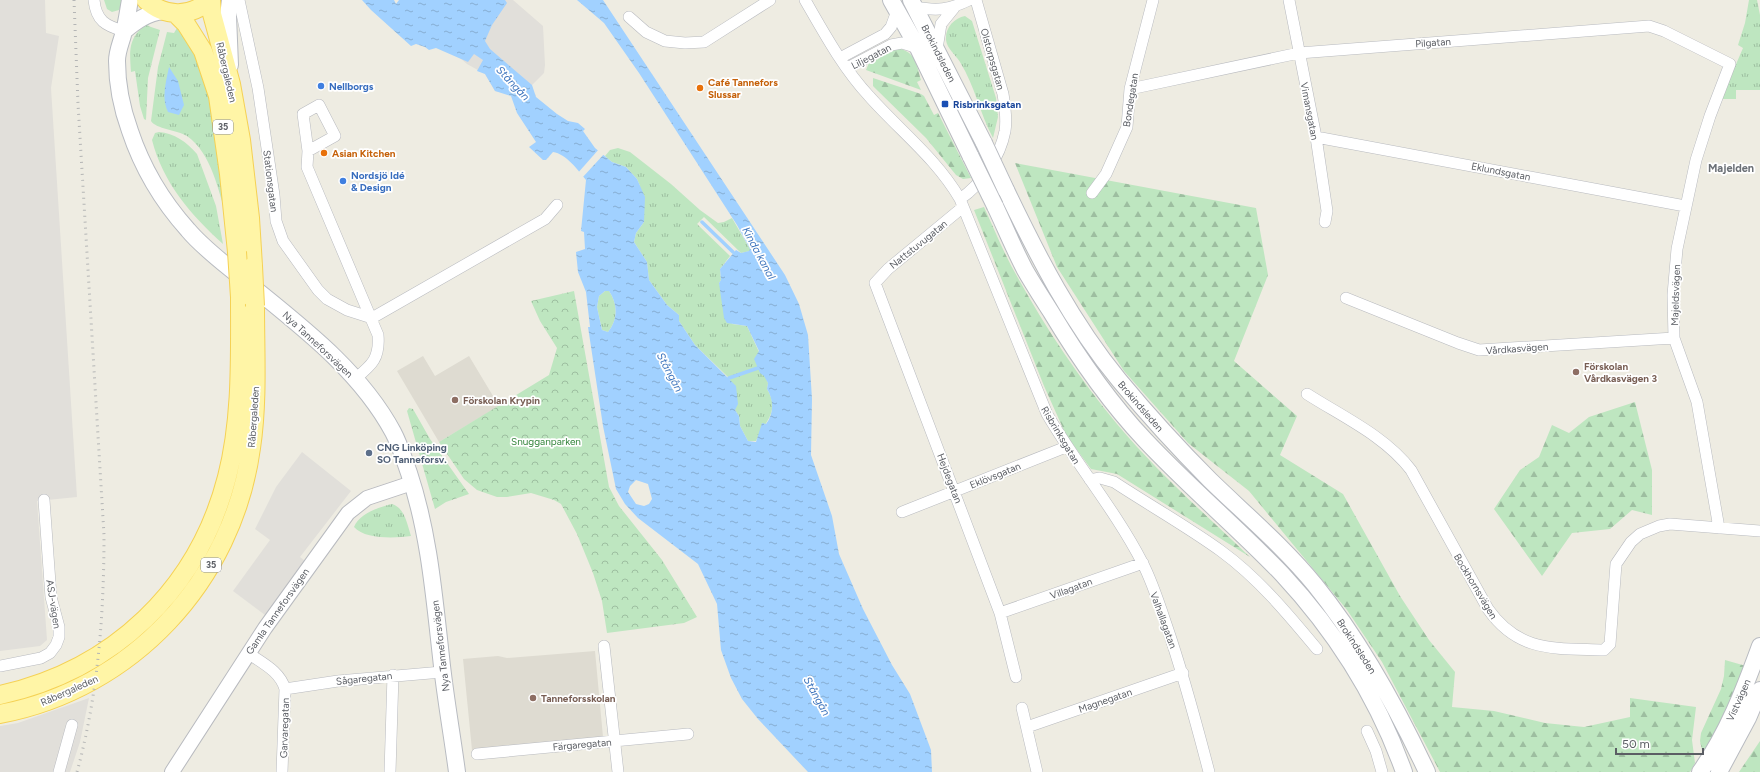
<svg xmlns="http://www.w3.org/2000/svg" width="1760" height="772" font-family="Figtree,sans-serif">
  <defs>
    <pattern id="grass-tufts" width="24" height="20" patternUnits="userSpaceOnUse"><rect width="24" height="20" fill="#bee6c0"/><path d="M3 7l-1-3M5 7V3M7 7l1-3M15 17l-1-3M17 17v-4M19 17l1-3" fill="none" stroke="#9dbea0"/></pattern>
    <pattern id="forest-firs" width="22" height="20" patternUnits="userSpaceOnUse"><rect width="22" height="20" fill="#bee6c0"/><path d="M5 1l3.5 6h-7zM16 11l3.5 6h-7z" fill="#9dbea0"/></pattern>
    <pattern id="park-crowns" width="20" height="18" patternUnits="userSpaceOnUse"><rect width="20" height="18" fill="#bee6c0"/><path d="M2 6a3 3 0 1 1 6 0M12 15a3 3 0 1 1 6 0" fill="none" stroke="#9dbea0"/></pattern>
    <pattern id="water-ripples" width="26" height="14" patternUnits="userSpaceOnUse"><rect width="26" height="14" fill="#a1d1ff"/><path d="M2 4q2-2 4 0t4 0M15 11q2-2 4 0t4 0" fill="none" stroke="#86add2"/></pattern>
  </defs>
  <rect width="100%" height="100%" fill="#eeece2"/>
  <path fill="#e1dfda" d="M0 0H45L46 33 59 36 51 88 77 497 37 501 47 640 40 646 0 651Z
    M501 0H513L543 26 545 65 544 73 532 85 510 94 495 91 485 74 467 64 460 58Z
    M302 452 351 491 300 557 305 561 265 615 233 591 270 540 255 529 276 487Z
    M89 698 80 742 70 772H0V726L18 723Z"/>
  <path fill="#dedbd1" d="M423 356 435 376 469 356 499 406 439 442 397 371Z
    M595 651 603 737 472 750 463 659 498 656 507 658Z"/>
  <path fill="url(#grass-tufts)" d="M104 0H124L119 10 112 12 107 9Z
    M1749 0H1757L1760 15V90H1736V99H1721L1743 48 1738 45 1745 23Z
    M965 16 972 21 996 98 998 117 993 138C980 114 975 86 960 62 956 55 947 49 946 40 945 28 954 18 965 16Z
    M150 21 148 26 160 30 148 78 146 120 144 119 140 106 135 71 131 72C129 46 129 37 150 21Z
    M177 28 199 60 211 102 227 218C218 190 212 154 187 136 177 130 156 129 151 121L158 67 167 32 174 33Z
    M159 132C174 133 187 142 197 154L216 206 223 244C191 215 163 183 152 140L155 133Z
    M618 148 630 152 671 184 700 210 718 223 724 222 732 218 750 249V251L741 253 704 217 697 224 730 256 720 269 721 280 719 283 732 324 747 326 759 352 757 355 768 383 767 389C781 412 764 422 756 441H748L740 426 739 416 735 410 729 378 695 345 679 321V315L667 305 649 280 647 262 634 242 636 233 644 222 640 186 637 179 626 167 612 162 605 156 610 150Z
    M605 291H609C618 304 618 320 608 332L602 330 597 307 599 296Z
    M392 504C405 508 407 524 411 536 397 538 365 540 354 527 359 514 379 507 392 504Z"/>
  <path fill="url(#forest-firs)" d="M897 48C916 52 916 63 921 80L917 82 921 90 866 70 869 63Z
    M873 78 921 94 924 96 934 115 938 113 971 178 963 179 956 175 926 138 878 91 873 86Z
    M1015 163 1256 208 1268 275 1234 361 1297 416 1280 455 1343 494 1400 596 1429 640 1455 672 1452 707 1494 711 1545 723 1584 727 1630 717V698L1696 707 1692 740 1695 763 1690 772H1440L1382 662 1347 610 1249 491 1188 443 1124 371 1057 267Z
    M984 207C995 231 1005 256 1018 278 1046 329 1080 379 1117 424 1157 472 1205 514 1250 557L1117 474 1091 469 1066 435 1044 386 974 210Z
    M1635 402 1652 470V515L1632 510 1610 529 1572 533 1542 576 1494 509 1520 470 1539 457 1552 425 1569 433 1589 417Z
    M1725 660 1746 666 1729 707 1703 755 1700 741 1701 733 1721 689 1724 676Z
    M1760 741V772H1739Z"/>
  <path fill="url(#park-crowns)" d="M574 291 609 487 619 506 662 560 697 617 684 623 607 633 602 601 593 573 577 534 561 504 554 500 531 493 507 497H497L477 490 464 479 439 442 549 375 557 348 540 321 531 301Z
    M409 408 413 409 430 439 469 494 446 502 435 509 407 411Z"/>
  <path fill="url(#water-ripples)" fill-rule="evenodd" d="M362 0H394L396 4 399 0H505L507 3 492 25 485 41 490 49 532 85 536 97 557 114 568 121 578 123 585 129 583 131 595 148 612 162 626 167 637 179 645 197 644 222 636 233 634 242 647 262 649 280 667 305 679 315V321L695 345 736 386 738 404 735 410 739 416 740 426 748 441 756 442 762 423 766 424C774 414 774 400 767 389L768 383 764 376 760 373 754 359 759 351 747 326 727 323 724 318 719 283 721 280 720 269 736 250 741 253 749 251 750 249 737 225 639 73 604 23 577 0H603L785 275 799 304 808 335 812 399 811 455 832 516 839 554 863 609 892 665 910 694 931 750 932 772H808L758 719 742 699 731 678 721 650 717 604 698 564 638 518 625 504 616 489 603 426 588 327H590L586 292 578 272 576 252 585 249 584 232 581 231 586 180C578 170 566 154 553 152L546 160H543L529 147 536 142 517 113 511 96 495 91 485 74 477 71 483 60 474 54 468 62 436 48 429 50 425 47 416 44 411 46 371 10ZM605 291H609C618 304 618 320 608 332L602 330 597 307 599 296ZM636 480 648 484 652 499 649 504 644 506 636 504 628 492 630 486Z
    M169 67 178 81 184 105 179 115 168 112C161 98 166 82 169 67Z"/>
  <path fill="#eeece2" d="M599 149 605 153 582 178 577 174Z"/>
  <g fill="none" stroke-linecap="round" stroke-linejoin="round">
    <path stroke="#a1d1ff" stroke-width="3.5" d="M702 222 733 252
      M729 378 758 368"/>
    <g stroke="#b8babf" stroke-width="12">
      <path id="minor" d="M94 0C96 21 106 26 124 31
        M239 0 258 88 274 195 276 221 283 241 318 290 327 299 347 310 372 318 545 219 557 205
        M805 0C824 33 843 68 869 96 900 131 936 158 960 199L1047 414C1077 465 1115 510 1142 562 1152 581 1159 603 1166 624 1183 673 1196 722 1209 772
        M1289 0 1316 137 1327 211 1325 222
        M915 7C937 11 949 10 969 0
        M629 17 646 32 665 41 685 43 704 42 770 0
        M937 49 941 24 954 8
        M840 58 885 34 891 27 897 11
        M847 68 891 45 902 43 918 48
        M1130 89 1299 53 1649 26 1664 31 1730 64 1710 116 1696 160 1677 249 1673 295 1674 338 1697 402 1719 528
        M1316 137 1685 206
        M308 151 335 136 319 105 303 114 308 151 307 167 378 335C380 358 372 365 356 378
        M1092 193 1106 174 1127 127 1130 89 1153 0
        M960 199C982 184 1000 157 1005 131 1007 119 1005 106 1003 94L976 0
        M963 207 888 269 875 283 1000 613 1016 677
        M1346 298 1458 343 1479 350 1674 338
        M1307 394C1343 417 1385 436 1411 470L1488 609C1519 653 1555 648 1604 650L1610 644 1616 564 1631 542 1640 534 1659 526 1670 524 1760 531
        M1090 480 1100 478 1114 482C1149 505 1188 527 1221 551 1258 578 1288 614 1317 649
        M902 512 1066 447
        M1000 613 1143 563
        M604 646 618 772
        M248 653C262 663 280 671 285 689L282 772
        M0 666 41 658 50 653 56 645 59 637V627L51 597 44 500
        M285 689 338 681 442 672
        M1022 708 1037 772
        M1027 727 1183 673
        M1367 731 1376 751 1382 772
        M477 754 688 734
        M59 772 72 725
        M390 772 393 675"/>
    </g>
    <g stroke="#b8babf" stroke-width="16">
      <path id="tertiary" d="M172 772 265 628 348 513 367 498 412 483"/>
    </g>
    <g stroke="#b8bbc1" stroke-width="18">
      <path id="secondary" d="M130 0C128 10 127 21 124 31 122 41 117 50 117 61 117 84 122 109 130 131 142 167 162 201 188 230 204 249 225 264 244 280 299 325 359 369 393 432 400 445 404 459 409 473 429 533 434 595 441 657 445 696 452 734 457 772
        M891 0 918 48 971 157
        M911 0 984 143
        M124 31C136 21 147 13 163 11
        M230 65 228 16 230 0
        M1006 190C1038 257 1072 323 1119 380 1148 415 1178 448 1210 480 1245 514 1284 547 1315 585 1361 642 1396 706 1427 772
        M995 206C1005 227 1014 249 1025 270 1033 284 1042 298 1051 312 1078 357 1109 402 1145 440 1189 487 1238 528 1282 574 1335 631 1378 699 1404 772
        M1700 772C1727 734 1744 690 1760 646
        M1719 772 1748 718 1760 690"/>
    </g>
    <g stroke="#f5d154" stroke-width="20">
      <path id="primary" d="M146 0C164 17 191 18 209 0
        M211 0 212 14 231 84 241 140 250 218 253 266
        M176 14 186 24 203 51 218 96 229 174 237 252
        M0 695C113 670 198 590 227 477 242 419 240 357 240 297
        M0 714C132 689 233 581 251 448 258 401 255 353 255 306"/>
    </g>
    <use href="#minor" stroke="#fff" stroke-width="11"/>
    <use href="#tertiary" stroke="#fff" stroke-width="14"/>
    <use href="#secondary" stroke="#fff" stroke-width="16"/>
    <use href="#primary" stroke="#fff5a6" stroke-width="18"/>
    <path stroke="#b4b5b5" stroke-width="3" stroke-dasharray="1 5" stroke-linecap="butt" d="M74 0 78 104 104 535C104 615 98 695 77 772"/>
    <g stroke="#b8bbc1" stroke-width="18" stroke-linecap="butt">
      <path id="secondary-bridge" d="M984 143 1006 190
        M971 157 995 206"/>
    </g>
    <g stroke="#f5d154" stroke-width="20" stroke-linecap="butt">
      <path id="primary-bridge" d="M237 252 240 297
        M253 266 255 306"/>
    </g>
    <use href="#secondary-bridge" stroke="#fff" stroke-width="16"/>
    <use href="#primary-bridge" stroke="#fff5a6" stroke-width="18"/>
  </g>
  <g fill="#3f7fe0" stroke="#fff" stroke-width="1.5">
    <circle cx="321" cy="86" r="4"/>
    <circle cx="343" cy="181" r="4"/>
  </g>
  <g fill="#e8710a" stroke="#fff" stroke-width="1.5">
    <circle cx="700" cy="88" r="4"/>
    <circle cx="324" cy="153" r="4"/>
  </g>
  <rect fill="#1a4fb4" stroke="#fff" stroke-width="1.5" x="941" y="100" width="8" height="8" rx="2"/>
  <g fill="#8d6e63" stroke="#fff" stroke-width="1.5">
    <circle cx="1576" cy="372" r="4"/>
    <circle cx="455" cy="400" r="4"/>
    <circle cx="533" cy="698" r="4"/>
  </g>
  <circle fill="#5c6f8a" stroke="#fff" stroke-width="1.5" cx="369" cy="453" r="4"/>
  <g text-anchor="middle" stroke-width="3.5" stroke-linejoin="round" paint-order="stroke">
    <g fill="#fff" stroke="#8c8e92" stroke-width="1">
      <rect x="213" y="120" width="20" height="14" rx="3"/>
      <rect x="201" y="558" width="20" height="14" rx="3"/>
    </g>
    <g font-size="9" font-weight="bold" fill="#5b5e64">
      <text x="223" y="130">35</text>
      <text x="211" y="568">35</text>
    </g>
    <g font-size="10" fill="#5b5e64" stroke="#fff">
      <text transform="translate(1433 42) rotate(-4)" y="4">Pilgatan</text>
      <text transform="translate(939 53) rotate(63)" y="4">Brokindsleden</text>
      <text transform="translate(871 56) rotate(-27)" y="4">Liljegatan</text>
      <text transform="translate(993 59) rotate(74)" y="4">Olstorpsgatan</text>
      <text transform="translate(227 72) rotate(77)" y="4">Råbergaleden</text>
      <text transform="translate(1130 100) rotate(-81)" y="4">Bondegatan</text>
      <text transform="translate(1310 111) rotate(79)" y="4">Vimansgatan</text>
      <text transform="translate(1501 171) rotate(11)" y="4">Eklundsgatan</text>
      <text transform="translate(271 181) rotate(83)" y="4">Stationsgatan</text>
      <text transform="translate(918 244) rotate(-39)" y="4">Nattstuvugatan</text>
      <text transform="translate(1675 295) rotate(-88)" y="4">Majeldsvägen</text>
      <text transform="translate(318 344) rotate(43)" y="4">Nya Tanneforsvägen</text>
      <text transform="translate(1517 348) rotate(-4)" y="4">Vårdkasvägen</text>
      <text transform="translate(1141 406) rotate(49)" y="4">Brokindsleden</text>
      <text transform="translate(253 417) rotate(-86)" y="4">Råbergaleden</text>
      <text transform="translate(1061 435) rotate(59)" y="4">Risbrinksgatan</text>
      <text transform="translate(995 475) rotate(-22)" y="4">Eklövsgatan</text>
      <text transform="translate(950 478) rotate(69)" y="4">Hejdegatan</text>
      <text transform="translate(1476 586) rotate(59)" y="4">Bockhornsvägen</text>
      <text transform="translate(1071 588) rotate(-20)" y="4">Villagatan</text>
      <text transform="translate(54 604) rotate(81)" y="4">ASJ-vägen</text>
      <text transform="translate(277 611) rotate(-55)" y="4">Gamla Tanneforsvägen</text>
      <text transform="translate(1164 620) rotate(70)" y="4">Valhallagatan</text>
      <text transform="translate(440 646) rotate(-97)" y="4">Nya Tanneforsvägen</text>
      <text transform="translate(1357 646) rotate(57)" y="4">Brokindsleden</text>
      <text transform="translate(364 678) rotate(-6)" y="4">Sågaregatan</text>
      <text transform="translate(69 690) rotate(-24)" y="4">Råbergaleden</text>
      <text transform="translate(1105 700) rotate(-19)" y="4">Magnegatan</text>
      <text transform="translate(1738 700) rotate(-66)" y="4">Vistvägen</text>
      <text transform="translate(284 728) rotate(-88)" y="4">Garvaregatan</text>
      <text transform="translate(582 744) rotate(-5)" y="4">Färgaregatan</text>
    </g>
    <g font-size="10" font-weight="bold" fill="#c56008" stroke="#fff" text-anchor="start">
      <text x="708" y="86">Café Tannefors<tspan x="708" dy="12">Slussar</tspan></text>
      <text x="332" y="157">Asian Kitchen</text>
    </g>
    <g font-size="10" font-weight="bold" fill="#366cbe" stroke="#fff" text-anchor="start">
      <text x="329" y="90">Nellborgs</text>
      <text x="351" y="179">Nordsjö Idé<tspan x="351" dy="12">&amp; Design</tspan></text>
    </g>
    <g font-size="10" font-weight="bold" fill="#164399" stroke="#fff" text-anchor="start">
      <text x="953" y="108">Risbrinksgatan</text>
    </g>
    <g font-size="10" font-weight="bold" fill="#785e54" stroke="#fff" text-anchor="start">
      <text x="1584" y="370">Förskolan<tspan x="1584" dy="12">Vårdkasvägen 3</tspan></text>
      <text x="463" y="404">Förskolan Krypin</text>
      <text x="541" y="702">Tanneforsskolan</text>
    </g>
    <g font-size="10" fill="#32843a" stroke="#fff">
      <text x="546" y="445">Snugganparken</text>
    </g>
    <g font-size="10" font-weight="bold" fill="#4e5e75" stroke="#fff" text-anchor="start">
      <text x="377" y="451">CNG Linköping<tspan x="377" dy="12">SO Tanneforsv.</tspan></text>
    </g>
    <g font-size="11" font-style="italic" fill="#3e75bd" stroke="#fff">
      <text transform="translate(513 83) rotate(47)" y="4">Stångån</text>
      <text transform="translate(759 253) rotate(62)" y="4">Kinda kanal</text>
      <text transform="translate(670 372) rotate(62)" y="4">Stångån</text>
      <text transform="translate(817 696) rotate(61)" y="4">Stångån</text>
    </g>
    <g font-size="11" font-weight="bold" fill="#6b7076" stroke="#fff">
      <text x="1731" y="172">Majelden</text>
    </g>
  </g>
  <path d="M1616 748v6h87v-6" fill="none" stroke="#5b5e64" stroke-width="2"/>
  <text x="1622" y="748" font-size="12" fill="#5b5e64" stroke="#ffffff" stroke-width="3" paint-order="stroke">50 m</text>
</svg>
